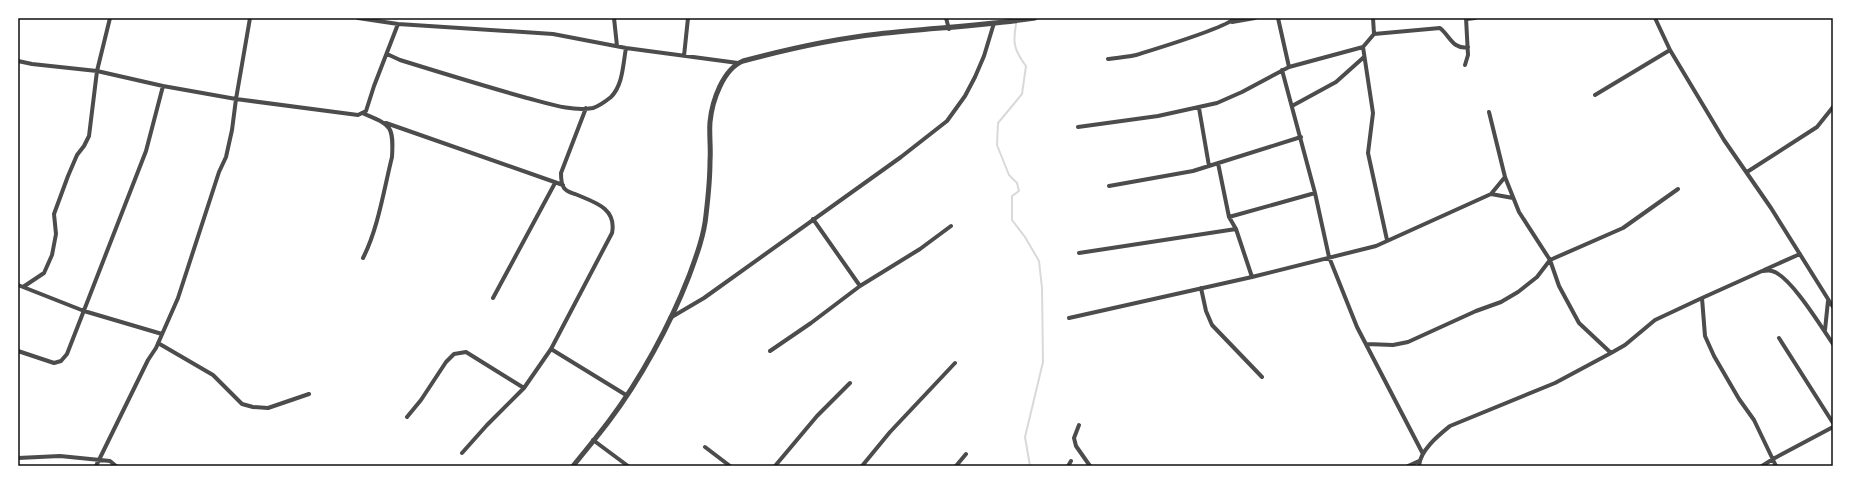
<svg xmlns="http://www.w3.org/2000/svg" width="1851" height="484" font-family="'Fira Sans',sans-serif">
  <rect width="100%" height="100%" fill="#fff"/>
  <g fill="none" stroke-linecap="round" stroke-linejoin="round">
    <path stroke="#d9d9d9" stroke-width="2" d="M1017 18C1013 40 1012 48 1026 66L1022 94 998 123 997 145 1009 175 1017 183 1019 191 1012 196V220L1025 237 1039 261 1042 288 1043 362 1025 437 1030 466"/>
    <path stroke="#4c4c4c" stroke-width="4" d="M358 18 398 24 553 34 626 48 738 63
      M614 18 617 46
      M946 18 949 29
      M1278 18 1289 67
      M1655 18 1670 50 1724 140 1771 208 1833 307
      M1467 19 1475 18
      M1232 22 1255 18
      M1374 34 1440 28C1450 36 1453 50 1468 47
      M1363 47 1373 113 1368 153 1387 240
      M387 54 400 60C442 73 484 86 527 98 547 103 571 112 593 108 599 106 606 101 611 97 623 85 623 64 626 48
      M684 56 688 18
      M1108 59C1117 58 1127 57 1136 55 1152 50 1226 28 1235 18
      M18 61 32 64 97 71 163 86 236 99 358 115 366 111 374 86 398 24
      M1465 65 1468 55 1466 18
      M1282 70 1315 193 1329 257 1357 327 1423 454
      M1595 95 1670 50
      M1292 106 1336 82 1364 57
      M1199 108 1209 166
      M362 113C390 125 394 124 392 157 384 189 378 229 363 258
      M386 123 563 185
      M1078 127 1158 116 1217 103 1242 92 1289 67 1363 47 1374 34 1373 18
      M1218 163 1229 217 1236 229 1252 277
      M1747 172 1817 127 1833 107
      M1109 186 1193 171 1301 137
      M1491 194 1513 198
      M1229 217 1315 193
      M813 219 860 286 920 249 951 226
      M1079 253 1236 229
      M1764 270 1800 254
      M18 285 84 311 162 334
      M23 287 44 273 52 255 56 234 54 214 68 176 77 155 84 146 89 136 97 71 110 18
      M1201 288 1206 311 1212 325 1262 377
      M493 298 555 183
      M1702 298 1762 271C1765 271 1769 270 1772 271 1790 275 1822 328 1833 344
      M670 318 704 298 901 157 947 121 965 96 975 77 984 56 994 23
      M1069 318 1252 277 1376 246 1491 194 1505 177
      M1825 330 1828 301
      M1779 338 1833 423
      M158 343 213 375 242 404 253 407 268 408 309 394
      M1367 344 1393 345 1408 342 1476 311 1501 302 1518 292 1537 277 1550 260 1623 228 1678 189
      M551 349 626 395
      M18 351 54 363 61 361 67 354 146 151 163 86
      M770 351 811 323 860 286
      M1611 353 1625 345 1655 320 1702 298 1705 336 1714 356 1739 399 1754 420 1776 466
      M407 417 421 400 446 362 454 354 466 352 524 388 551 349 612 233C617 208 594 202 575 194 572 193 567 192 564 188 561 184 561 178 561 173L586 108
      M1079 425 1074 438 1076 446 1090 466
      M593 440 628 466
      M705 447 730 466
      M462 453 487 425 524 388
      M18 458 60 456 110 461 116 466
      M96 466 148 360 156 348 178 298 219 172 226 157 232 130 236 99 250 18
      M775 466 817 416 850 383
      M862 466 890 432 955 363
      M956 466 966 454
      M1068 466 1071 461
      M1408 466 1419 461
      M1419 466C1420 450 1439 435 1450 426L1555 383 1611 353 1579 323 1559 286 1550 260 1519 212 1505 177 1489 112
      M1762 466 1773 459 1833 427"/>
    <path stroke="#4c4c4c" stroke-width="5" d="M573 466C585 451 597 437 609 421 640 380 670 325 689 276 696 257 704 236 706 215 708 198 710 179 710 161 711 148 709 135 710 122 712 101 723 69 743 61 788 49 832 39 878 34 930 28 983 26 1035 18"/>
  </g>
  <rect width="1851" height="484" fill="none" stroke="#ffffff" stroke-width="38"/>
  <rect x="19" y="19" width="1813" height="446" fill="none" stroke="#111" stroke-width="1.5"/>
</svg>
